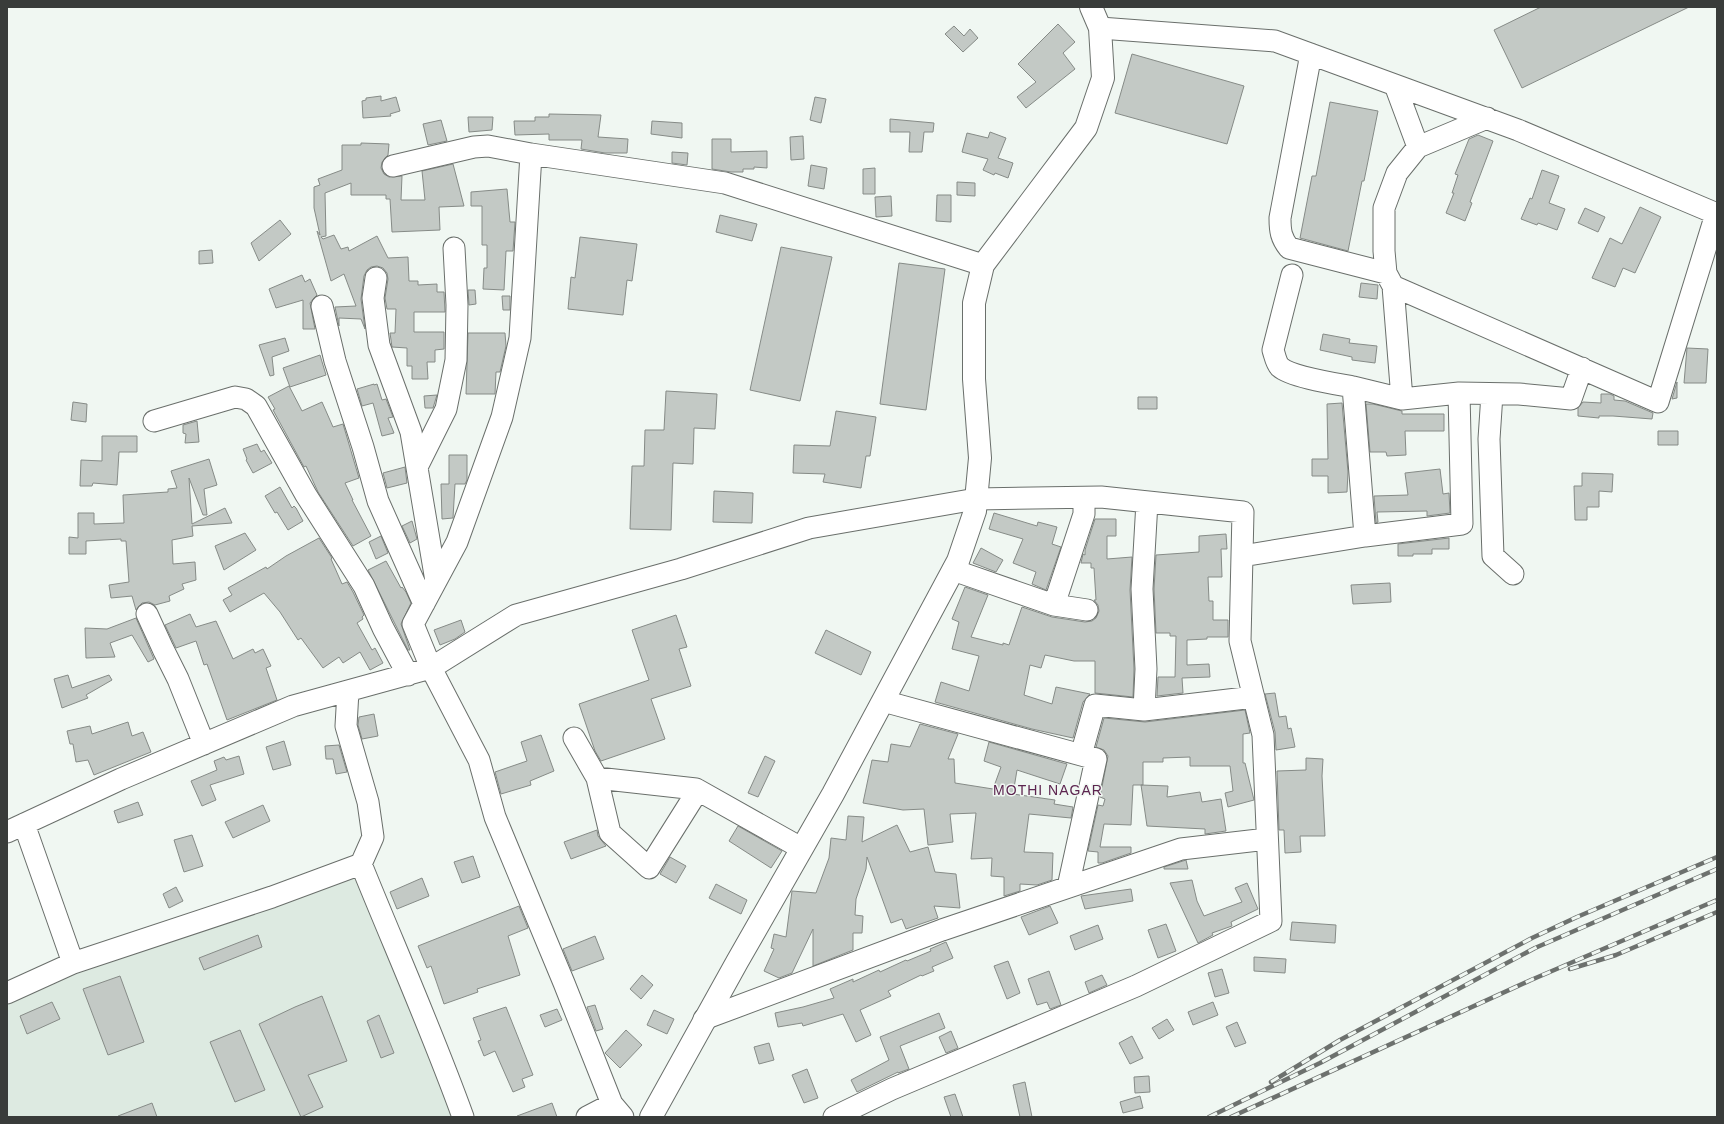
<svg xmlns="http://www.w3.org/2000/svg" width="1724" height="1124" font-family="Helvetica,sans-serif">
  <rect width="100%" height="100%" fill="#f0f7f2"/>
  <path fill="#ddeae1" d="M361 864 463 1117H7V993Z"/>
  <path fill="#c3c9c5" stroke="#868b87" d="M1541 7H1689L1522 88 1494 30Z
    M1058 24 1075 42 1063 53 1075 69 1026 108 1017 97 1036 82 1018 64Z
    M954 26 964 36 970 29 978 38 963 52 945 34Z
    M1132 54 1244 86 1227 144 1115 113Z
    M381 96V101L396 97 400 111 390 114 391 116 363 118 362 101 366 100V98Z
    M815 97 826 99 821 123 810 120Z
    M1330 102 1378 111 1364 181H1362L1348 251 1300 238 1312 176H1316Z
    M549 114 601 115 598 137 628 139 627 153H605L581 149 582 140H549V134L515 135 514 121H535V117H549Z
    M468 117H493L492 130 469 132Z
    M890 119 934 123 933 132H924L922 152H909L910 132H890Z
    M441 120 447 141 428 145 423 124Z
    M652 121 682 123V138L651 134Z
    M990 132 1006 138 998 158 1013 163 1008 178 995 173 994 175 983 170 988 159 962 152 967 133 988 138Z
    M1478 135 1493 141 1470 202 1472 203 1465 221 1446 213 1454 193H1452L1458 175 1455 174 1469 139Z
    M803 136 804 159 791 160 790 137Z
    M712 139H731V152L767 151V168L754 167V169H743V172H731L712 169Z
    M361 143 389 144 388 155 382 162 381 168 384 174 389 177 402 176 401 200H425L422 171 453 164 464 206 439 207 440 230 392 232 390 199H386V195H351V183L325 193 326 236 321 237 323 239 334 235 341 249 348 247 349 251 377 236 388 258 408 257 409 281H418V285L437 284V292H444L445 312H414V332H444V349L435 350V362H427L428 379H412V366H407V348L392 347 390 333H395L396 309H387L385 298 388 279 387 273 383 268 377 266 371 267 367 270 364 276 361 299 365 329 361 319 339 318V326L335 307 356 306 344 274 331 281 317 231 320 235 314 208V187L320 185 318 179 342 170V145H361Z
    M672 152 688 153 687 165 672 163Z
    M811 165 827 168 824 189 808 186Z
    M875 168V194H863V169Z
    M1542 170 1559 176 1549 203 1565 209 1557 230 1538 223 1537 225 1521 219 1530 198 1532 199Z
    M957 182 975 183V196L957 195Z
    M507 189 510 222H515L513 251H506L504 290 483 289 484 268H487V245H482V206H471V192Z
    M937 195H951V222L936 221Z
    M891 196 892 216 876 217 875 197Z
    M1640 207 1661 217 1635 273 1623 268 1615 287 1592 278 1610 238 1622 244Z
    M1585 208 1605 217 1598 232 1578 223Z
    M720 215 757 224 752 241 716 232Z
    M280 220 291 234 259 261 251 243Z
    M580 237 637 244 632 281 627 280 623 315 568 309 571 277 575 278Z
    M781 247 832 257 800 401 750 390Z
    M212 250 213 263 199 264V251Z
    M899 263 945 269 926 410 880 404Z
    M302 275 305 282 310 279 317 295 314 298 310 303 315 329H303V300L276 308 269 289Z
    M1361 283 1378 285 1377 299 1359 297Z
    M468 290H475L476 304 469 305Z
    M502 296H510V310H503Z
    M468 333H505L506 346 500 372H496L495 394H466Z
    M1323 334 1350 339 1349 343 1377 346 1375 363 1352 360V357L1320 350Z
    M285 338 289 351 272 357 274 375 270 376 259 345Z
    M1687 348 1708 349 1706 383H1684Z
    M320 355 326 375 290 387 283 368Z
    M1677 382V398L1672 399Z
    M374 384V385L377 384 382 400 386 399 393 417 388 418 394 433 382 436 373 403 362 406 357 389Z
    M289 386 302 411 322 402 333 427 343 424 359 478 345 483 353 500H352L371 536 353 546 318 492 306 466 304 467 273 410 275 409 268 397Z
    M666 391 717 394 715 429 694 428 693 464 673 463 671 530 630 529 632 466H644L645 430H664Z
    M1601 394H1610L1614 396V400L1625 401 1653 413 1652 419 1613 416H1599V418L1578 416V408L1583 402 1601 403Z
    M437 395 433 408H425L424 396Z
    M1138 397H1157V409H1138Z
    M73 402 87 404 86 422 71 420Z
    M1342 403 1348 472 1347 492 1328 493V476H1312V459H1328L1327 404Z
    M1366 404H1373L1402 411V414H1444V431H1405L1406 455 1387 456 1386 452H1370Z
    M836 411 876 417 870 456H866L861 488 823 482 825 474 793 473 794 445 830 446Z
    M197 421 199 442 185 443 186 434 183 433V425Z
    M1658 431H1678V445H1658Z
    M102 436H137V452H119L117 485 93 483 92 486H80L81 460 102 461Z
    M257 444 261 452 264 450 272 463 253 473 246 460 247 459 243 449Z
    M449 455H467V480L465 484H455L453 518 442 519 441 484H449Z
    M209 459 217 485 204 489 207 515H203L189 478 192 524 225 508 232 523 192 526 193 536 172 540 173 564 195 562 196 580 182 584 184 589 169 596 170 601 155 605 149 602 142 603 136 610 132 596 111 598 109 585 129 582 126 541H121V539L86 541V554H69V537L78 538V513H94V524L124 523 123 495 168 492V489L177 488 171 471Z
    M405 467 407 483 387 488 383 473Z
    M1440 469 1443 494 1449 493 1450 513 1427 516V511L1377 512 1378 522 1376 523 1374 496 1408 495 1405 473Z
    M1582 473 1613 474 1612 492 1599 491V507H1587V520H1575L1574 486H1582Z
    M280 487 292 508 294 506 296 508 303 521 288 530 277 512 275 513 265 496Z
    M714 491 753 493 752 523 713 522Z
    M994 513 1037 526 1038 522 1057 527 1052 544 1061 547 1046 590 1032 584 1036 572 1013 563 1023 539 989 529Z
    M1095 519H1116V536H1107V559L1132 557 1130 590 1134 669 1133 697 1095 693V661H1074L1045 655 1041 668 1030 665 1024 695 1052 704 1056 687 1090 694 1083 702 1073 738 1032 729 935 702 941 682 969 691 979 656 952 649 959 622 952 619 965 587 988 595 971 637 1003 645V643L1009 645 1022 607 1052 617 1085 622 1092 621 1096 618 1099 611 1098 605 1094 600H1096L1094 568H1091V563H1081L1083 554 1085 555V550Z
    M412 521 417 539 410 543 402 526Z
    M245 533 256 550 224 570 215 546Z
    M1226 534 1227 549H1221L1222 577H1208L1209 601H1213V620H1228V637H1207V639L1187 640V665L1209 664 1210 677 1182 678 1183 693 1157 696 1158 677H1175L1176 636H1170V633H1156L1154 589 1156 555 1199 552V536Z
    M381 536 388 553 376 559 369 542Z
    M319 538 332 558 331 559 342 584 347 582 353 592 364 615 362 617 363 619 357 623 372 650 375 648 383 663 370 670 360 652 343 663 339 657 323 668 301 638 298 640 280 612 264 593 230 612 223 600 232 595 228 588 266 567 267 569 286 556Z
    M1449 538V549H1432V554H1413V556H1398V544Z
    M981 548 1003 560 996 572 973 563Z
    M386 561 401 588 402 587 406 592 411 603 401 624 410 650H408L368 570Z
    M1390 583 1391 602 1353 604 1351 585Z
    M190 614 196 627 216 621 233 659 253 649 255 653 263 649 271 666 266 668 277 700 227 720 207 664 204 665 196 641 176 648 165 625Z
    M676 615 687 647 679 649 691 686 651 699 665 739 601 761 595 751 579 704 649 680 632 630Z
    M136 618 154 659 148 662 132 635 110 643 115 657 86 658 85 628 107 629Z
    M461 620 465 632 455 639 440 645 434 630Z
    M826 630 871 652 861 675 815 653Z
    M68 675 72 688 109 675 112 680 86 695 88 698 62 708 54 679Z
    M1275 693 1279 717 1286 716 1288 729 1291 728 1295 747 1276 750 1275 732 1265 694Z
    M1245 710 1250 733 1243 734V763H1245L1254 800 1228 807 1225 793 1233 791 1230 766H1190V757L1163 758V762H1143V785H1133L1131 825 1104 824 1100 847H1131V853L1102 863H1098V852L1088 851 1098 805 1103 806 1105 799 1100 797 1108 756 1104 750 1096 747 1104 718 1145 722Z
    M374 714 378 736 362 739 358 725 359 717Z
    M128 722 132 736 143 732 151 752 94 775 88 760 76 762 73 744H70L67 731 90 726 92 734Z
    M920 724 958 734 948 759H954L955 783 993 789 1001 767 984 761 989 742 1067 764 1060 784 1017 770 1013 794 1055 800 1054 804 1073 807 1071 818 1029 814 1024 852 1053 853 1052 880 1037 885 1020 884V891L1004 896V877L991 876 992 858 971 859 976 813 950 814 953 842 928 845 924 809 903 810 863 803 872 760 888 762 891 744 910 747Z
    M541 735 554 771 530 781 531 785 501 794 495 772 527 761 521 742Z
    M284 741 291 765 273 770 266 747Z
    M339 745 347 772 336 774 333 759H326L325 746Z
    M239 756 244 774 210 785 216 800 202 806 191 781 217 770 214 761 224 757 226 760Z
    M765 756 775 761 758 797 748 793Z
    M1306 758 1323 759 1322 776 1325 836H1300L1301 852 1285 853 1284 830H1279L1277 771 1306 770Z
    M1141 785 1168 786 1167 797 1200 792 1202 802 1221 799 1226 831 1205 834V829L1147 826Z
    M138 802 143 815 118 823 114 811Z
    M263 805 270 821 233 838 225 822Z
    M848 816 864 817 862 842 897 825 910 852 928 847 935 872 956 874 960 908 934 906 938 918 906 929 902 919 891 923 867 857 866 869 856 899 855 915 863 916 862 933H853V950L813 966V929L792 973 779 978 764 971 774 949 771 948 774 934 786 937 792 891 816 893 829 858 831 838 846 840Z
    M738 826 782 851 771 868 729 841Z
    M597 830 598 836 606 846 571 859 564 842Z
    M192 835 203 866 184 872 174 840Z
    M473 856 480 877 462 883 454 862Z
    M670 857 686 866 676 883 660 874Z
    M1186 860 1188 869H1164V867Z
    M422 878 429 896 397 909 390 892Z
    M1192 880 1197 901 1204 916 1242 902 1235 888 1247 883 1258 909 1231 922 1232 926 1212 933 1213 935 1198 943 1170 883Z
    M716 884 747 900 741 914 709 898Z
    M176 887 183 901 169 908 163 894Z
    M1131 889 1133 901 1085 909 1081 896Z
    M519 906 528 928 508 936 520 975 477 989 478 992 444 1004 431 966 427 968 418 946Z
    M1050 906 1058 923 1029 935 1021 917Z
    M1292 922 1336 925 1335 943 1290 940Z
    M1166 924 1176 951 1158 958 1148 930Z
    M1098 925 1103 939 1075 950 1070 936Z
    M258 935 262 947 204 970 199 958Z
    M595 936 604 959 572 971 563 949Z
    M946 942 953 958 932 967 934 971 922 976 921 975 888 991 891 996 860 1010 871 1035 856 1042 843 1014 803 1026 802 1023 778 1027 775 1013 803 1007 834 998 830 989 853 979V982L879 970 880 972 906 960 907 961 931 951 930 949Z
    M1254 957 1286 959 1285 973 1254 971Z
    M1008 961 1020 993 1007 999 994 966Z
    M1222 969 1229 993 1215 997 1208 973Z
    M1049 971 1061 1005 1050 1009 1047 1002 1037 1005 1028 979Z
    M642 975 653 985 641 999 630 989Z
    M1102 975 1107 985 1089 993 1085 982Z
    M120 976 144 1042 108 1055 83 989Z
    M322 996 347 1061 308 1075 323 1107 301 1117 259 1024 295 1007Z
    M52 1002 60 1019 27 1034 20 1016Z
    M1213 1002 1218 1015 1193 1025 1188 1012Z
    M595 1005 603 1029 596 1031 587 1007Z
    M506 1007 533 1075 522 1079 525 1087 513 1092 495 1051 484 1056 478 1041 481 1040 473 1018Z
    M557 1009 562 1020 545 1027 540 1015Z
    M654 1010 674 1019 667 1034 647 1025Z
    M939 1013 945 1028 900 1046 909 1069 898 1073V1072L857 1092 851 1080 889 1060 880 1037Z
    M379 1015 394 1053 381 1058 367 1021Z
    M1167 1019 1174 1030 1159 1039 1152 1028Z
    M1237 1022 1246 1043 1235 1047 1226 1027Z
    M240 1030 265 1090 235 1102 210 1042Z
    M626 1030 642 1045 620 1068 605 1053Z
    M951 1031 958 1048 946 1053 939 1037Z
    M1132 1036 1143 1058 1130 1064 1119 1043Z
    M769 1043 774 1060 759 1064 754 1047Z
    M807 1069 818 1098 804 1103 792 1075Z
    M1149 1076 1150 1092 1135 1093 1134 1077Z
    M1025 1082 1032 1117H1020L1013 1085Z
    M955 1094 963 1117H951L944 1097Z
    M1140 1096 1143 1108 1123 1113 1120 1102Z
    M152 1103 157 1117H118V1116Z
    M552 1103 557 1117H517V1116Z"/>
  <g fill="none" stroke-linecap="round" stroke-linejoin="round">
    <g stroke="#6a6f6b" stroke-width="23">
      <path id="minor" d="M1100 28 1275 41 1518 130 1717 214
        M1311 54 1280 218C1280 231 1281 238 1289 248L1386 273
        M1395 85 1418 147 1487 118
        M1418 147 1397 173 1384 208V251L1386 273 1393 286 1658 402 1716 214
        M393 166 474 147 488 146 531 154
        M1292 275 1273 350C1275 356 1276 363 1280 367 1291 377 1337 384 1353 387
        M376 278 373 298 379 345 411 432 436 581
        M1393 286 1402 399 1353 387 1365 536 1462 524 1459 393 1402 399
        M322 306 335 361 363 447 378 501 424 604
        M1459 393 1519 394 1571 399 1582 368
        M1492 394 1489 439 1493 556 1513 574
        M154 421 235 397 246 399 256 406 306 495 364 586 383 628 408 675
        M417 467 446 409 456 360 457 305 454 248
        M1147 502 1142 589 1146 669 1144 710 1254 697
        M1242 556 1365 536
        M953 570 1054 605 1084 514V498
        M1054 605 1087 610
        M147 614 163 649 178 679 204 744
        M883 701 1096 759 1068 887
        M574 738 597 778 696 789 801 848
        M1081 755 1095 705 1144 710
        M597 778 610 833 649 868 695 795 696 789
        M24 824 73 963
        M7 832 121 779 293 706 431 668 413 624 457 542 502 417 520 338 531 154 725 183 983 265
        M361 864C395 948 432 1031 463 1117
        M7 993 73 963 272 897 361 864 373 837 368 802 346 726 348 691
        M704 1019 942 930 1181 849 1267 839
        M612 1104 564 983 495 817 479 760 431 668 516 615 681 569 809 528 976 499 1101 497 1243 512 1240 641 1263 735 1271 921 1136 986 892 1089 834 1117
        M587 1117 612 1104 623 1117"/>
    </g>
    <g stroke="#6a6f6b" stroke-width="24">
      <path id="major" d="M651 1117 737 962 833 794 958 561 975 511 980 458 974 379V303L983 265 1086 128 1103 78 1100 28 1091 7"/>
    </g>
    <use href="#minor" stroke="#fff" stroke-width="21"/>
    <use href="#major" stroke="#fff" stroke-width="22"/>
    <g stroke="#6d716e" stroke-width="4.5">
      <path id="rail" d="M1570 969 1616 955 1717 912
        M1271 1082 1340 1040 1532 938 1577 917 1717 857
        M1209 1117 1320 1063 1535 948 1717 869
        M1231 1117 1531 980 1717 900"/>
    </g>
    <use href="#rail" stroke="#f0f7f2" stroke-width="3" stroke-dasharray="9" stroke-linecap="butt"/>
  </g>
  <g text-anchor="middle" stroke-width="3" stroke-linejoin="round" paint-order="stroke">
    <g font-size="14" letter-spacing="1" fill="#5c244f" stroke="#f0f7f2">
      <text x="1048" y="795">MOTHI NAGAR</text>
    </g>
  </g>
  <rect width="1724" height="1124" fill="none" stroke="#393c3a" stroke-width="16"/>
</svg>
